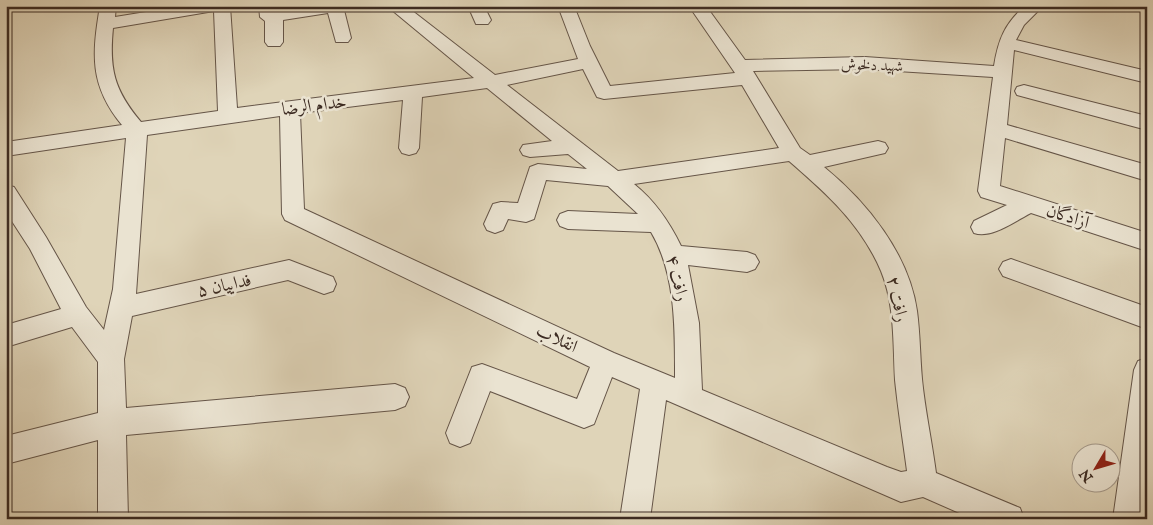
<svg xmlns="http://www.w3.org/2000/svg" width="1153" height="525" font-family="'IM FELL English',Amiri,serif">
  <rect width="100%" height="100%" fill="#dfd4b8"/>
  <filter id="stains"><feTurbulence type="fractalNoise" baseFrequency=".004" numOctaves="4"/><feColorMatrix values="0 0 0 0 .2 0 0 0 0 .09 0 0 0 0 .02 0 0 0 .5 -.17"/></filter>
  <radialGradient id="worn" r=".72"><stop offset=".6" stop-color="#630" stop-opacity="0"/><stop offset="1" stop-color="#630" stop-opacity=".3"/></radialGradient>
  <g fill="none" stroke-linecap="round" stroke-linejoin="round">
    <g stroke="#655548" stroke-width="2">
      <path id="minor" d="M100 6H116L115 17 183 6H230L237 108 474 78 387 6H406L495 75 578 59 558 6H574L590 46 610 86 735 73 689 6H706L745 60 865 57 994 66C998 40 1005 23 1025 6H1043L1024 25 1016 40 1147 71V83L1014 50 1007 125 1147 165V181L1005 138 1000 186 1147 233V251L1031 213C1015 221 992 239 974 233L971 227 974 221 1007 205 981 197 978 191 993 77 865 69 753 71 800 148 810 155 878 141 885 143 888 148 885 153 824 167C867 202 909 254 917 311 920 333 920 356 922 379 925 410 932 442 936 473L1020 508 1024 519H973L923 497 901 502 666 400 650 519H620L640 389 612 377 594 424 584 428 490 391 470 443 460 447 450 443 446 433 472 367 482 364 577 399 590 367 285 220 282 214 280 116 147 135 136 294 289 260 333 277 336 284 333 291 324 294 288 280 132 316 124 359 126 408 395 384 405 388 409 397 405 406 395 410 126 435 128 519H98V440L6 464V436L98 413V362L72 327 6 347V325L61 309 30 249 6 212V185L14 187 46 237 86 307 104 330 113 289 126 138 6 156V142L122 125C89 85 92 54 100 6ZM214 11 218 111 141 122C114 90 109 69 113 28ZM583 69 597 97 604 99 742 85 779 148 618 171 507 85ZM487 88 552 141 523 145 520 150 523 155 530 157 568 154 587 169 538 164 530 167 518 203 501 202 493 204 484 224 487 230 495 233 503 230 508 219 526 222 534 219 546 180 608 186 638 214 568 211 560 214 557 220 560 226 568 229 651 232C676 274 675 329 675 378L614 353 304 209 300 113 403 100 399 148 402 153 409 155 416 153 419 148 422 97ZM789 161C826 193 861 224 881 271 895 305 893 343 895 380 898 410 903 441 907 471L901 472 887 467 702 390 699 323 688 265 747 272 755 269 759 262 755 255 747 252 681 246C669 221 655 201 634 184Z
        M259 6H275L276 11 305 6H348L344 10 351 38 348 42H336L328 13 283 20V42L280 46H268L265 42V21L260 17Z
        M468 6H484L491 20 488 24H476Z
        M1024 85 1147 116V130L1017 95 1015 91 1017 87Z
        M1011 259 1147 307V329L1003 276 999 269 1003 262Z
        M1147 358V490L1143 519H1113L1134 370 1138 361Z"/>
    </g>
    <use href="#minor" fill="#eae3d1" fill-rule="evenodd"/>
  </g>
  <g text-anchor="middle" stroke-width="5" stroke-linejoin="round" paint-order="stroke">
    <g font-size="15" fill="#3c2b22" stroke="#eae3d1">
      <text transform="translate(872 65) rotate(2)" y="5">شهید دلخوش</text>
    </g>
    <g font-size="18" fill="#3c2b22" stroke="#eae3d1">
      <text transform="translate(314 105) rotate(-7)" y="6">خدام الرضا</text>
      <text transform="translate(1068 216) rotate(18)" y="6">آزادگان</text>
      <text transform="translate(678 278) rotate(76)" y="6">رافت ۴</text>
      <text transform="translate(224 285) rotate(-12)" y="6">فداییان ۵</text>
      <text transform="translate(898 299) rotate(78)" y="6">رافت ۲</text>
      <text transform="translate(557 338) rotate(25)" y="6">انقلاب</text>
    </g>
  </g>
  <rect width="1153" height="525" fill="none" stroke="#dfd4b8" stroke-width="25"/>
  <rect x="8" y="8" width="1138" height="510" fill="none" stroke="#3c2b22" stroke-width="2.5"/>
  <rect x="12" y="12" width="1128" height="500" fill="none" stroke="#3c2b22"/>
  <g transform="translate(1096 468) rotate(232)"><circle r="24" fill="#eae3d1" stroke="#a4998b"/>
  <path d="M0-4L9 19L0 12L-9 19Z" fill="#8f2418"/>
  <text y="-8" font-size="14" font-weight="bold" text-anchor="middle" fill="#3c2b22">N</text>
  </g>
  <rect width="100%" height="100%" filter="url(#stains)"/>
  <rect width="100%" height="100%" fill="url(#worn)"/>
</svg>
